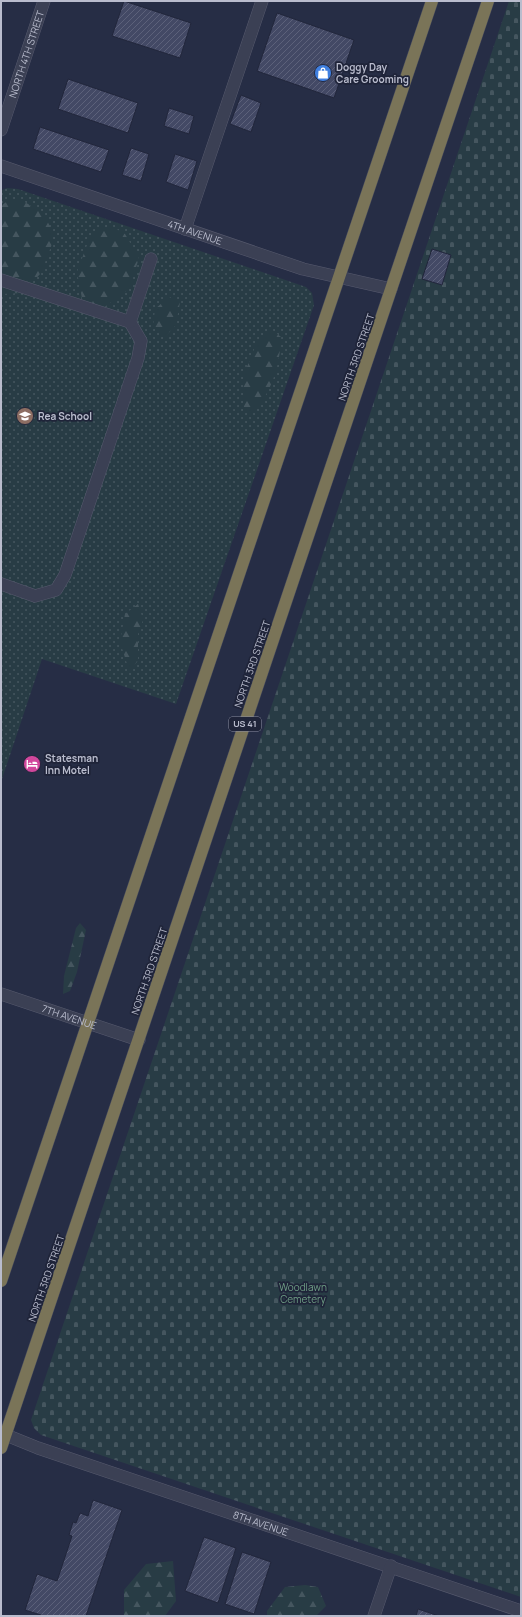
<svg xmlns="http://www.w3.org/2000/svg" width="522" height="1617" font-family="Manrope,sans-serif">
  <defs>
    <pattern id="grass-dots" width="8" height="8" patternUnits="userSpaceOnUse"><rect width="8" height="8" fill="#283c45"/><path d="M2 2h.1M6 6h.1" fill="none" stroke="#45565f" stroke-width="1.8" stroke-linecap="round"/></pattern>
    <pattern id="forest-firs" width="22" height="20" patternUnits="userSpaceOnUse"><rect width="22" height="20" fill="#283c45"/><path d="M5 1l3.5 6h-7zM16 11l3.5 6h-7z" fill="#45565f"/></pattern>
    <pattern id="cemetery-stones" width="16" height="16" patternUnits="userSpaceOnUse"><rect width="16" height="16" fill="#283c45"/><path d="M2 7V4a2 2 0 0 1 4 0v3zM10 15v-3a2 2 0 0 1 4 0v3z" fill="#45565f"/></pattern>
    <pattern id="building-hatch" width="6" height="6" patternUnits="userSpaceOnUse"><rect width="6" height="6" fill="#434965"/><path d="M-1 1l2-2M0 6l6-6M5 7l2-2" fill="none" stroke="#5c617a"/></pattern>
  </defs>
  <rect width="100%" height="100%" fill="#262d45"/>
  <path fill="url(#grass-dots)" d="M7 188 18 189 306 287 312 293 314 305 176 704 42 659 1 782V193L2 190Z"/>
  <path fill="url(#forest-firs)" d="M10 199 21 200 42 212 51 228 52 244 41 273 22 293 1 294V206Z
    M102 227 115 228 125 234 139 258 129 289 106 306 84 309 77 272 90 237Z
    M169 297 180 302 176 325 164 338 153 327 155 309Z
    M271 329 281 337C280 366 272 390 254 413H244L243 377 257 342Z
    M138 604 143 620 138 634V661L129 670 120 642 125 614Z
    M80 923 86 930 77 972 70 991 63 994 64 976 76 928Z
    M173 1561 176 1601 165 1616H127L124 1615V1590L146 1564Z
    M305 1585 318 1587 326 1606 316 1616H267V1611L285 1587Z"/>
  <path fill="url(#cemetery-stones)" d="M509 1H521V1597L41 1435 34 1428 31 1420Z"/>
  <path fill="url(#building-hatch)" stroke="#21263b" d="M124 1 191 23 180 58 112 36Z
    M277 13 354 40 334 98 257 71Z
    M68 79 138 103 128 133 58 109Z
    M241 95 261 103 251 132 230 124Z
    M169 108 194 116 189 134 164 126Z
    M40 127 109 150 101 172 33 149Z
    M131 148 149 154 141 181 122 175Z
    M175 154 197 161 188 190 166 182Z
    M432 249 451 255 442 285 422 279Z
    M93 1500 122 1510 86 1616H44L25 1610 37 1574 57 1581 72 1536 69 1535 73 1522 76 1523 80 1513 88 1516Z
    M204 1537 236 1548 218 1603 185 1591Z
    M242 1552 271 1562 254 1614 225 1604Z
    M418 1609 439 1616H416Z"/>
  <g fill="none" stroke-linecap="round" stroke-linejoin="round">
    <g stroke="#575a6e" stroke-width="13">
      <g id="minor">
        <path id="s1" d="M1 130 44 1"/>
        <path id="s2" d="M1 166 303 269 391 289"/>
        <path d="M185 229 262 1"/>
        <path d="M1 280 130 322 141 341 138 358 65 575 56 590 35 596 1 584"/>
        <path d="M130 322 151 259"/>
        <path id="s3" d="M1 994 139 1040"/>
        <path id="s4" d="M1 1433 38 1448 521 1611"/>
        <path d="M374 1616 391 1566"/>
      </g>
    </g>
    <g stroke="#42475b" stroke-width="13">
      <path id="highway" d="M1 1281 432 1
        M1 1448 488 1"/>
    </g>
    <use href="#minor" stroke="#3b4054" stroke-width="12"/>
    <use href="#highway" stroke="#7a7458" stroke-width="12"/>
  </g>
  <defs>
    <g id="shop-disc" transform="scale(0.9)"><circle r="9.5" fill="#3f7fe0" stroke="#1f2439"/><path d="M-5-2.5h2.3a2.7 3.5 0 0 1 5.4 0H5L5.5 6h-11ZM-1.5-2.5h3a1.5 2.3 0 0 0-3 0Z" fill="#fff"/></g>
    <g id="school-disc" transform="scale(0.9)"><circle r="9.5" fill="#8d6e63" stroke="#1f2439"/><path d="M0-5L7-2L0 1L-7-2ZM-4 1L0 2.5L4 1V4Q0 6-4 4Z" fill="#fff"/></g>
    <g id="hotel-disc" transform="scale(0.9)"><circle r="9.5" fill="#d1479c" stroke="#1f2439"/><path d="M-6-4.5h1.5V1H6V5H4.5V3h-9V5H-6ZM-4 0a1.8 1.8 0 1 1 3.6 0ZM.5 0V-2.5h3Q6-2.5 6 0Z" fill="#fff"/></g>
  </defs>
  <g fill-rule="evenodd">
    <use href="#shop-disc" x="323" y="73"/>
    <use href="#school-disc" x="25" y="416"/>
    <use href="#hotel-disc" x="32" y="764"/>
  </g>
  <g text-anchor="middle" stroke-width="3.5" stroke-linejoin="round" paint-order="stroke">
    <rect fill="#1f2439" stroke="#8b8ea1" stroke-width="1" x="229" y="717" width="32" height="14" rx="3"/>
    <g font-size="9" font-weight="bold" fill="#b9bccd">
      <text x="245" y="727">US 41</text>
    </g>
    <g font-size="10" fill="#b9bccd" stroke="#1f2439">
      <text dy="4" stroke="none"><textPath href="#s1" startOffset="80">NORTH 4TH STREET</textPath></text>
      <text dy="4" stroke="none"><textPath href="#s2" startOffset="205">4TH AVENUE</textPath></text>
      <text transform="translate(356 357) rotate(-71)" y="4">NORTH 3RD STREET</text>
      <text transform="translate(252 664) rotate(-71)" y="4">NORTH 3RD STREET</text>
      <text transform="translate(149 971) rotate(-71)" y="4">NORTH 3RD STREET</text>
      <text dy="4" stroke="none"><textPath href="#s3" startOffset="72">7TH AVENUE</textPath></text>
      <text transform="translate(46 1278) rotate(-71)" y="4">NORTH 3RD STREET</text>
      <text dy="4" stroke="none"><textPath href="#s4" startOffset="275">8TH AVENUE</textPath></text>
    </g>
    <g font-size="10" font-weight="bold" fill="#b9bccd" stroke="#1f2439" text-anchor="start">
      <text x="336" y="71">Doggy Day<tspan x="336" dy="12">Care Grooming</tspan></text>
      <text x="38" y="420">Rea School</text>
      <text x="45" y="762">Statesman<tspan x="45" dy="12">Inn Motel</tspan></text>
    </g>
    <g font-size="10" fill="#6f9f85" stroke="#1f2439">
      <text x="303" y="1291">Woodlawn<tspan x="303" dy="12">Cemetery</tspan></text>
    </g>
  </g>
  <rect width="522" height="1617" fill="none" stroke="#b9bccd" stroke-width="4"/>
</svg>
